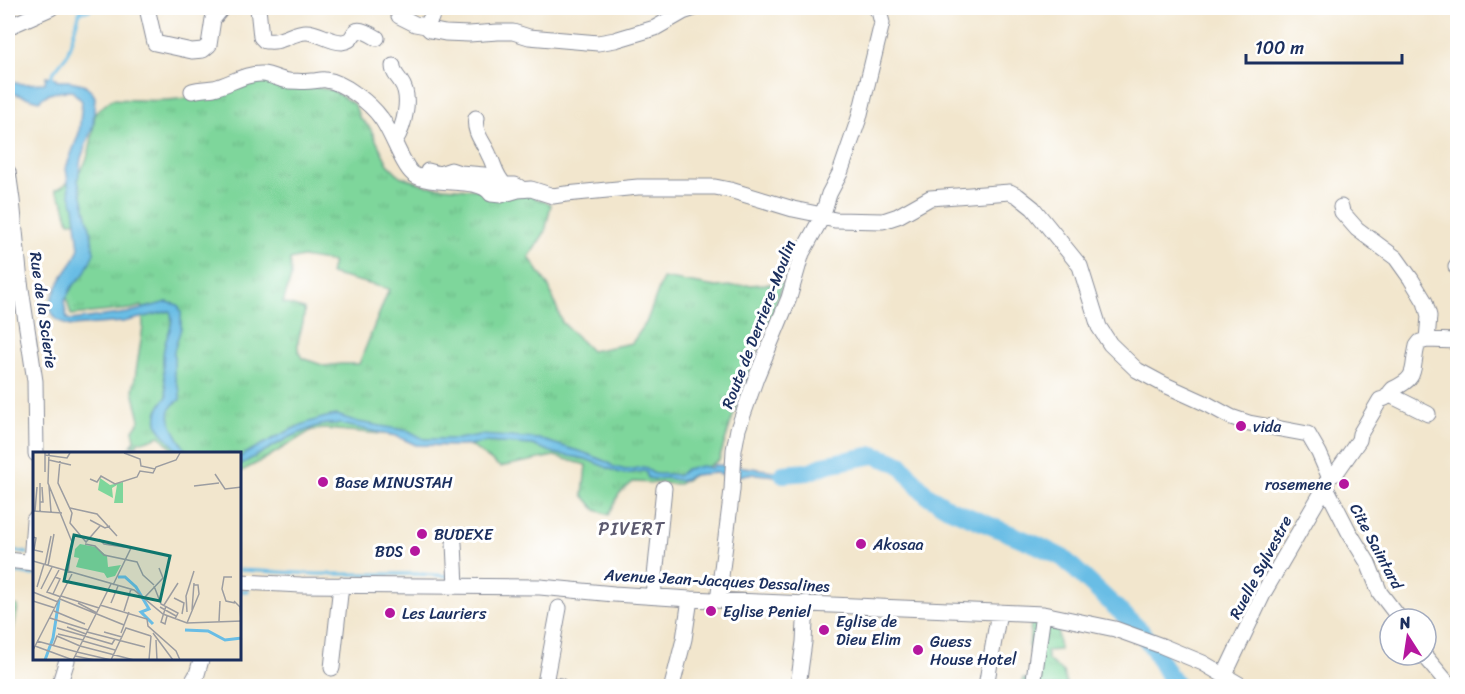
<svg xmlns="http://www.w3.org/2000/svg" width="1465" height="694" font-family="Sriracha,sans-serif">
  <defs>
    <pattern id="grass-tufts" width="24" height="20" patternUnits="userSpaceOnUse" patternTransform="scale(1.5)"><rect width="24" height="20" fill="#7ed69b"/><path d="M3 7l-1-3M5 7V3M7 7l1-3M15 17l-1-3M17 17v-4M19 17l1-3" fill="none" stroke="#6cb888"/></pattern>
    <pattern id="park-crowns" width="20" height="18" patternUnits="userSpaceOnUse" patternTransform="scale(1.5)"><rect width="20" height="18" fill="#7ed69b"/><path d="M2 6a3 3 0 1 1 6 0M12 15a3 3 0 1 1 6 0" fill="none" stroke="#6cb888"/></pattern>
  </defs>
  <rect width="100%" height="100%" fill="#fff"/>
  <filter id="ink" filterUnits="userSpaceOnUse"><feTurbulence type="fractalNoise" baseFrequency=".0167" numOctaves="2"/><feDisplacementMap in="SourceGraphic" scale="12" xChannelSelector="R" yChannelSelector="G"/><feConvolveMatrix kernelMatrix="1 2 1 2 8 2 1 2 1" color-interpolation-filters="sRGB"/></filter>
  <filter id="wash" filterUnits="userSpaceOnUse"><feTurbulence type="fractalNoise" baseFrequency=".008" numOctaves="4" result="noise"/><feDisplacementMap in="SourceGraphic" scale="24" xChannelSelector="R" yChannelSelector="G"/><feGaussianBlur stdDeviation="1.35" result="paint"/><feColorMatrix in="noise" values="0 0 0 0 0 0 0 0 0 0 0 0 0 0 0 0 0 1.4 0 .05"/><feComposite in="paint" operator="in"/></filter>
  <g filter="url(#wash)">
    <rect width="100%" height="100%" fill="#f2e6cd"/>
    <path fill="url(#grass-tufts)" stroke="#4c827c" stroke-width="1.5" fill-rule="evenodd" d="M253 78 332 90 355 105 359 117 370 128 388 164 400 176 428 186 526 193 537 199 551 204 545 232 529 257 549 287 562 322 591 351 632 343 646 323 663 278 716 287 783 283 733 416 719 460 679 484 633 482 619 494 609 515 596 510 583 495 586 465 554 456 500 467 471 446 393 435 326 429 312 430 263 460 240 472V454H174L172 449 160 436 142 442 139 441 136 446H131L135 440 133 430 140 420 133 391 143 327 142 306 131 309 71 315 66 296 71 283 86 221 69 222 64 204 55 190C64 187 79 174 84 165 90 154 94 127 95 113L112 99C135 100 157 102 179 99 205 96 229 86 253 78ZM302 257 333 262 330 274 389 289 359 364H341L325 366 302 358C301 357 298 350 298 349 296 336 306 324 304 309L283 303 291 277 290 260Z
      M1031 622 1058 628 1059 650 1046 651 1048 660 1063 672 1067 686H1021L1023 678 1033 682 1031 653 1029 648Z"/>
    <path fill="url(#park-crowns)" stroke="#4c827c" stroke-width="1.5" d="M8 604 18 606 11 642 8 641Z"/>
    <path fill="#69bde5" stroke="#4276a2" stroke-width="1.5" d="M46 76 56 78 57 81H70L83 84 92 92 95 97 93 126 81 158 78 180 91 232 94 253 84 274 72 287 64 302 67 319 72 320 127 313 167 302 178 305 181 312V328L174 351V372L176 381 180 391V400C177 402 174 403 172 406 162 420 182 440 187 454H179C174 444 166 438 160 430 153 419 158 405 167 397 165 379 160 362 165 344 168 332 175 323 170 311L123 322 72 326 66 325 56 319 51 311 50 302 61 279 74 260 79 248 74 206 70 195 66 168 79 133 82 101 72 91C61 91 46 92 39 101L8 92V82L24 84 45 83Z
      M337 415 358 422 409 431 424 439H458L480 435 539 439 585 453 607 462 614 467 626 470 643 467 647 468C655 480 668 470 678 476L686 469 702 466 711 468 714 465 737 466 781 472H808L804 475 786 477 756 474H747L736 477 716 473 693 475 681 481 667 478 653 479 648 478 646 472 644 471 625 474 620 473 586 459 557 454 532 445 487 442 462 446 416 445 396 436 340 424H327L317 426 288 438 240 465V457C247 452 254 449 261 445 286 432 309 419 337 415Z"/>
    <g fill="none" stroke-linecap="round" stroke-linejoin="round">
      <path stroke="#69bde5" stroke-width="3" d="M79 13 89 10 93 8
        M51 79 52 74 67 55 81 8
        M8 550 27 553
        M240 570 317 574H419L450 576
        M8 572 34 575
        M240 591H248"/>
      <path stroke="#69bde5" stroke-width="18" d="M783 474 808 472 828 464 874 455 900 464 913 480 927 495 948 508 1037 545 1063 558 1141 631 1155 651 1169 676 1179 686"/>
    </g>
  </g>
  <g filter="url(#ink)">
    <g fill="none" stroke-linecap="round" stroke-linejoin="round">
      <g stroke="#868a96" stroke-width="17">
        <path id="minor" d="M147 8 155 43 192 51 203 50 209 45 213 19 222 8
          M258 8 261 37 265 41C270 41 275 42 279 40 288 38 296 32 306 32 319 32 329 42 342 42 361 41 345 19 377 38
          M397 8 399 16 415 24 426 26 430 30 445 33 469 34 498 32H513L529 37 598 43 615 40 655 28 683 12 695 8
          M426 26 431 18 434 8
          M8 27 51 8
          M393 66C393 74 397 75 401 82 412 97 404 127 395 141
          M192 91C199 89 207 89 214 88 231 84 245 73 263 74 272 75 280 80 289 81 297 81 305 82 312 81 317 81 321 79 326 80 344 82 371 104 381 118 392 132 402 165 413 174 433 188 479 175 491 194L501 195 518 190 531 189 553 196 566 194 638 187H715L730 190 793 209 822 215
          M476 118C473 132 484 143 489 155 495 166 495 176 505 185
          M428 171 439 174 451 170 460 173 484 175 505 185H515L519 187
          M8 172 12 200 20 282 35 381 36 454
          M822 217 835 220 883 221 898 216 930 198 1010 192 1018 196 1033 208 1080 266 1099 327 1110 344 1137 370 1163 384 1207 404 1231 417 1249 423 1308 434 1319 453 1329 476
          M1456 267 1458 268
          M1427 340 1458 341
          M1390 395 1428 414
          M1329 476 1336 473 1359 440 1360 434 1380 400C1390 397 1387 395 1393 389 1419 377 1411 370 1417 346L1420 342 1427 340 1429 316 1425 302 1411 279 1396 258 1357 229 1342 212 1341 207
          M1324 489 1329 493 1349 532 1368 563 1380 593 1400 619
          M454 543 456 586
          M8 560 34 563
          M31 563 34 520
          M240 582 301 585 540 587 614 594 690 599 1043 614 1115 629 1162 646 1203 663 1242 686
          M653 596 664 488
          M718 600 732 490 734 450 738 429 756 378 789 298 802 253 822 217 829 194 840 173 859 118 882 23 879 11 875 8
          M559 608 545 683 560 686
          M1424 655 1450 686
          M332 668 341 585
          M1224 676 1264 592 1324 489 1329 476
          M59 686 67 660
          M190 686 197 674 201 660
          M672 686 684 639 690 599
          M798 686 804 642 806 603
          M986 686 999 612
          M1033 686 1043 614"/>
      </g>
      <use href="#minor" stroke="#fff" stroke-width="15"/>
    </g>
  </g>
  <g fill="#b5179e" stroke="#fff" stroke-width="2">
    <circle cx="1241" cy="426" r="6"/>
    <circle cx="323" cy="482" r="6"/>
    <circle cx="1344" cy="484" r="6"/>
    <circle cx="422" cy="534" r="6"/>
    <circle cx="861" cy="544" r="6"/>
    <circle cx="415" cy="551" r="6"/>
    <circle cx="711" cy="611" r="6"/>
    <circle cx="390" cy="613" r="6"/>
    <circle cx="824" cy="630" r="6"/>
    <circle cx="918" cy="650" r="6"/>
  </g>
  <g text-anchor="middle" stroke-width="6" stroke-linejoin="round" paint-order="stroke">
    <g font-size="16" fill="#1b2f5e" stroke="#fff">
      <text transform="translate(44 310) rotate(82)" y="6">Rue de la Scierie</text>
      <text transform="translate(758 324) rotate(-69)" y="6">Route de Derriere-Moulin</text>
      <text transform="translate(1377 546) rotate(62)" y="6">Cite Saintard</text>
      <text transform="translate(1260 567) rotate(-62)" y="6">Ruelle Sylvestre</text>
      <text transform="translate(717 580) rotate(3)" y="6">Avenue Jean-Jacques Dessalines</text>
    </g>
    <g font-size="16" fill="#1b2f5e" stroke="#fff" text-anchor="start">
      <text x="1253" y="432">vida</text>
      <text x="335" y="488">Base MINUSTAH</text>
      <text x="1332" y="490" text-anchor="end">rosemene</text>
      <text x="434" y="540">BUDEXE</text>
      <text x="873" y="550">Akosaa</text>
      <text x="403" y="557" text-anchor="end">BDS</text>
      <text x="723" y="617">Eglise Peniel</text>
      <text x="402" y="619">Les Lauriers</text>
      <text x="836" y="627">Eglise de<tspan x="836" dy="18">Dieu Elim</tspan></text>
      <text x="930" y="647">Guess<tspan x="930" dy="18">House Hotel</tspan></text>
    </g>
    <g font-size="18" letter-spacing="1.5" fill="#5c5a6f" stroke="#fff">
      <text x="632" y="535">PIVERT</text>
    </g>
  </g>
  <g transform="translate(33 452)">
    <rect width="208" height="208" fill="#f2e6cd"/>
    <path d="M67 26 77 33 90 30V51H81L84 33 79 36 80 46 65 38ZM47 92 63 95 74 104 75 115 88 113 82 124 74 126 71 121 43 115 46 106 41 105 42 97Z" fill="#7ed69b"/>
    <path fill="none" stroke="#69bde5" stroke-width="3" d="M85 125H92L103 135 116 157 108 160 120 172M152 178 175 179 192 188 209 186M12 208 20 186 26 148"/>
    <path fill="none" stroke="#9c9da1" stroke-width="1.5" d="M16 1 15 31 39 90 35 121M91 1 107 7 108 14 122 17M12 3 34 6 37 1M16 8 38 13M27 9 25 31 39 61 37 71 53 90 67 74M12 20V1M182 22 192 37 209 35M57 27 64 30 68 24 82 32 104 25 107 19 120 21 123 15 143 8 147 1M16 34 18 60M161 34 186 31M7 50H10L9 35M37 56 64 62 84 84M0 59 29 61M2 59 4 35M7 60V31M57 68 72 76 77 74M0 85 3 86 1 98 10 100M66 87 71 92 98 96 80 133M52 92 62 94 71 103 104 110 110 123 121 133M0 109 101 138 130 162 154 171 209 169M12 113 18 84M15 114 21 82M26 118 14 140 28 145M199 125H191L189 137 193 149 202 151M121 134 128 152 145 161 142 167M4 135 11 112M8 137 19 115M0 140 25 150M20 142 27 127 22 125M28 144 66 156M112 145 130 126 126 116M141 146 151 151 149 162M27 147 91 173M0 149 22 156M201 149 207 155 208 169M45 151 64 161M78 151 85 134M67 153 114 167 115 174 143 199 147 208M131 153 145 131M133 154 128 170 132 172 134 164M127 155 143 164M159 158 161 131M21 159 52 172M91 159 98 137M154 160 153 144 161 119M17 166 55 178M186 169 187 149M154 171 166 142 165 133H161M34 175 53 182M24 176 79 192 82 187M54 180 112 195M71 180 89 185M88 181 96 160M120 181 140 208M25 182 50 188M123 188 124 208M4 189 44 200M50 189 82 198M2 194 40 208M20 194 24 184 47 194M47 194 101 208M0 198 39 122M44 200 78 208M42 204 62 208M40 208 78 132M78 208 93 176 118 184M116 208 118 184"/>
    <path fill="#0f766e" fill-opacity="0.15" stroke="#0f766e" stroke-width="3" d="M41 83 137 104 127 149 31 129Z"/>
    <rect width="208" height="208" fill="none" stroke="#1b2f5e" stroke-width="3"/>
  </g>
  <rect width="1465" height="694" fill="none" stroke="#fff" stroke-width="30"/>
  <g transform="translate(1408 637) rotate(348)"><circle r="28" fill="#ffffff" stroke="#a4acbf" stroke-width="1.5"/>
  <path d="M0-4.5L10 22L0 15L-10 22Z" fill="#b5179e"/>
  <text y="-9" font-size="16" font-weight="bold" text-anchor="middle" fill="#1b2f5e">N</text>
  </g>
  <path d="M1246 54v9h156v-9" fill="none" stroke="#1b2f5e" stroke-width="3"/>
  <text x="1255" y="54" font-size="18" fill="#1b2f5e" stroke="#ffffff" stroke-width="4.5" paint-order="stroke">100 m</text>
</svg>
